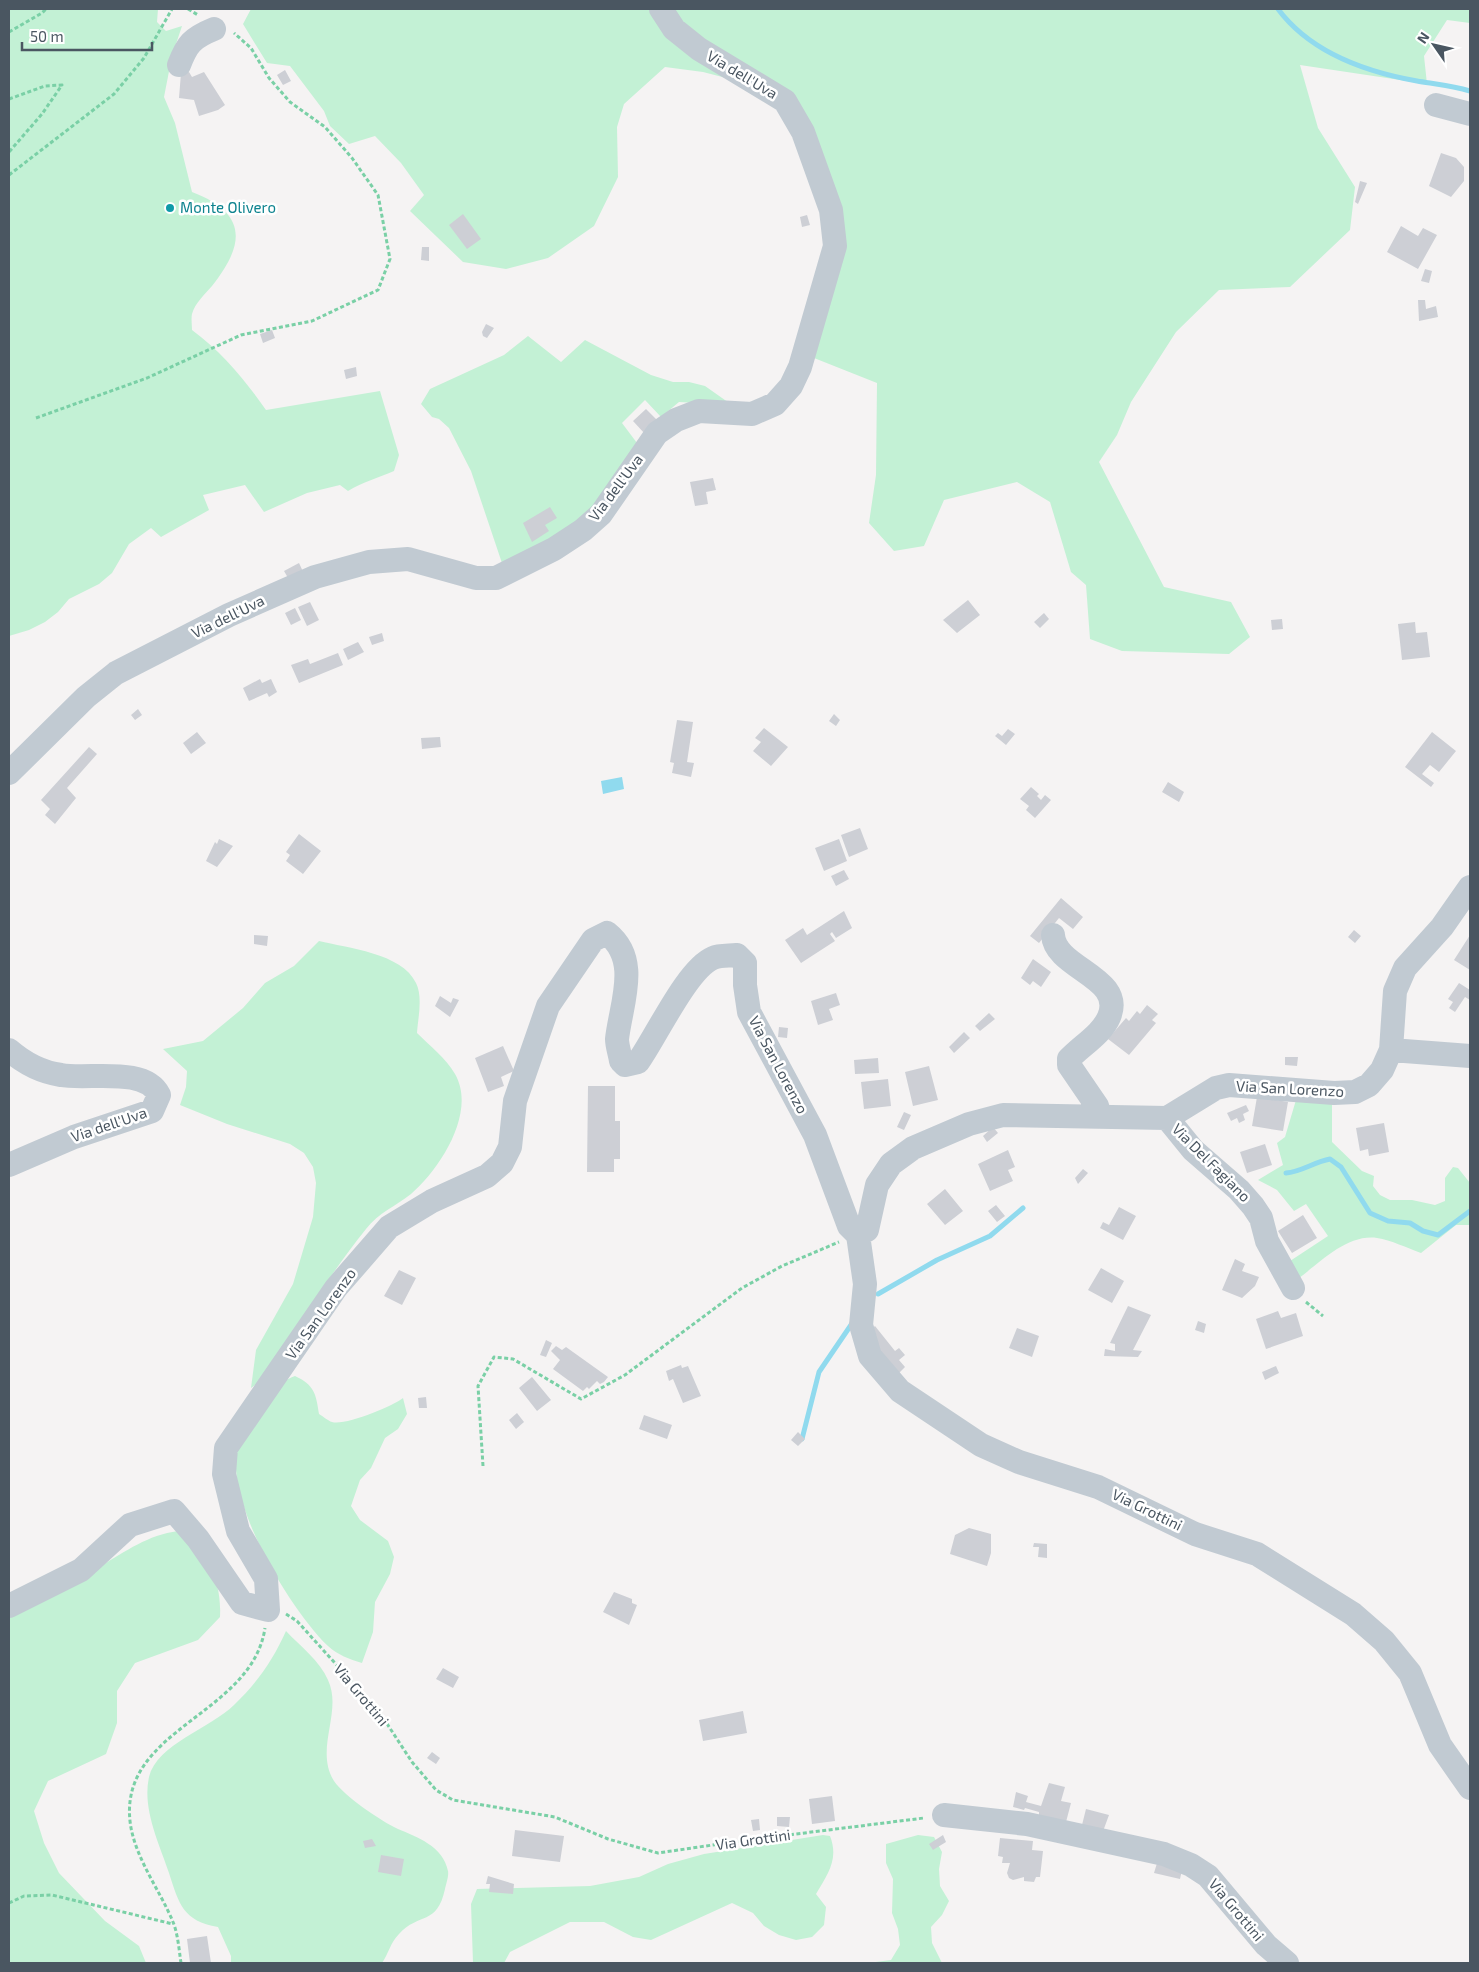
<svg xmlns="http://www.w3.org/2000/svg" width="1479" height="1972" font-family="'Exo 2',sans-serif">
  <rect width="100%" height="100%" fill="#f5f3f3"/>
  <path fill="#c3f1d5" d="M9 9H158L157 22 166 31 182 26 172 56 164 97 175 123 192 192C247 213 246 243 212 286 205 294 195 303 192 314 191 319 192 325 192 330 222 352 245 380 266 410L380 391 399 455 394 471C378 478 363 482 348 491L340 485 307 493 264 512 245 485 203 495 209 510 161 537 151 528 129 544 112 573 99 584 69 599 58 612 45 622 29 630 9 636Z
    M251 9H1470V23L1447 20 1424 56 1427 84 1300 65 1318 128 1355 187 1350 230 1290 287 1219 290 1176 332 1131 402 1117 435 1099 462 1164 587 1231 602 1250 637 1229 654 1122 651 1090 639 1086 585 1071 572 1050 502 1017 482 944 500 924 546 894 551 869 523 876 475 877 383 814 358 842 234 796 110 734 80 703 72 665 67 624 104 617 127 618 177 594 226 548 258 506 269 463 262 410 211 424 195 401 163 375 136 349 144 330 126 324 111 290 66 267 63 243 24Z
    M528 336 561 362 585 340 651 375 673 382H689L705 386 732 405 679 402 661 417 645 400 622 423 637 443 591 512 504 569 471 471 449 428 439 419 432 417 421 404 430 389 504 355Z
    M319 941C347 948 402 953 416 983 423 997 418 1018 417 1033 430 1046 446 1058 455 1074 477 1112 440 1169 411 1194 396 1206 378 1213 366 1229 328 1276 297 1329 264 1379L251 1388 256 1350 293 1284 313 1217 316 1183 313 1167 304 1153 290 1144 227 1124 180 1105 186 1087 187 1071 163 1049 203 1041 243 1008 265 983 294 966Z
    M1296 1100 1332 1101V1142L1362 1171 1374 1176 1373 1186 1380 1195 1390 1200H1412L1435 1205 1445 1201V1178L1453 1167 1458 1168 1470 1183V1225H1456L1421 1253C1407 1248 1391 1240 1377 1238 1347 1234 1321 1262 1299 1278L1287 1263 1328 1236 1306 1204 1294 1211 1277 1190 1258 1180 1283 1165 1277 1143 1285 1137Z
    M295 1376C314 1385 316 1393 319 1414 323 1416 328 1421 332 1422 345 1426 393 1406 403 1398L407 1414 398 1429 385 1438 371 1468 360 1480 351 1506 360 1520 388 1541 394 1557 390 1574 375 1602 373 1632 362 1663C349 1659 338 1655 328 1646 291 1610 232 1512 236 1459 238 1437 250 1423 262 1406 273 1390 277 1383 295 1376Z
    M178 1531C205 1560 222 1574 220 1617L198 1640 135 1663 117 1691V1723L106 1754 48 1781 34 1811 44 1843 59 1873 105 1921 139 1946 146 1963H9V1618C39 1601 71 1585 101 1566 126 1551 148 1535 178 1531Z
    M286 1631C300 1646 320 1661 328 1680 343 1712 314 1749 334 1781 344 1796 381 1821 398 1829 417 1837 443 1846 448 1871 449 1876 446 1884 445 1889 437 1926 419 1912 399 1934 390 1943 389 1953 382 1963H231V1956L218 1927C183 1921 179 1904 169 1873 159 1843 142 1809 149 1777 157 1744 211 1728 234 1705 257 1683 273 1660 286 1631Z
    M823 1835 830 1836C839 1859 828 1874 816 1894L826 1907 824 1925 812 1937 796 1940 779 1935 764 1926 753 1913 732 1903 651 1940 633 1937 604 1922H570L510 1952 504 1963H473L471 1904 477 1889 590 1886 639 1877 668 1864 704 1854Z
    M918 1835 934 1837 942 1852 939 1869 940 1886 949 1901 942 1915 931 1927 932 1943 942 1963H868L891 1960 900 1945 898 1929 892 1913 893 1879 886 1863V1844Z"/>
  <path fill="#90daee" d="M622 777 624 789 603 794 601 781Z"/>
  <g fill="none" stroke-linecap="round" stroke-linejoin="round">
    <path stroke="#90daee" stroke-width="5" d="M1278 9C1310 52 1366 72 1417 81 1435 84 1453 86 1470 91
      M1286 1173C1301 1172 1314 1162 1330 1159L1341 1167 1370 1213 1388 1221 1410 1223 1423 1231 1438 1235 1470 1211
      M878 1294 937 1260 990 1236 1023 1208
      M802 1439 819 1372 853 1322"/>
  </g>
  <path fill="#cdcfd5" d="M285 70 291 81 283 85 277 75Z
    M189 72 192 77 204 72 225 105 218 110 199 116 194 100 179 98 181 73Z
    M1441 153 1456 158 1464 167V181L1451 197 1429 186Z
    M1360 181 1367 183 1358 204 1355 202Z
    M463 214 481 239 467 249 449 225Z
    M807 215 810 225 802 227 800 217Z
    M1401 226 1418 236 1423 228 1437 235 1418 269 1387 252Z
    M422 247H429V261L421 260Z
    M1425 269 1432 271 1429 283 1421 281Z
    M1418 300H1425L1426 309 1436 306 1438 317 1419 321Z
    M486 324 494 328 487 338 483 336 482 332Z
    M272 330 275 338 263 343 260 334Z
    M356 367 357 376 346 379 344 370Z
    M646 409 659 422 645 434 633 421Z
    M713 478 716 490 706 492 708 504 695 506 690 482Z
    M550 507 557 518 545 525 549 531 532 542 523 523Z
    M299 563 305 576 291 583 284 571Z
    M968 600 980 615 957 633 943 620Z
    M310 602 319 620 307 626 298 607Z
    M295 608 301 620 291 625 285 613Z
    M1044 613 1049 619 1040 628 1034 622Z
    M1282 619 1283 629 1272 630 1271 620Z
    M1415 622 1416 633 1427 632 1430 657 1402 660 1398 624Z
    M382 633 384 641 372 645 369 637Z
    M358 642 364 652 348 660 343 649Z
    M338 653 343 665 299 683 291 665 308 659 310 664Z
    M260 679 262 683 271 679 277 692 269 697 267 693 249 701 243 688Z
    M138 709 142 715 135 720 131 715Z
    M834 714 840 720 836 726 829 721Z
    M677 720 693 722 687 762 694 763 691 777 672 773 674 763 670 762Z
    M764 728 788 747 771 766 753 751 761 742 755 738Z
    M1008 729 1015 734 1006 745 995 736 998 733 1002 736Z
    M197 732 206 743 191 754 183 743Z
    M1432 732 1456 751 1439 772 1430 765 1422 774 1434 783 1431 787 1405 767Z
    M440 737 441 747 422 749 421 738Z
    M89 747 97 754 67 788 76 798 55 824 45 815 50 809 41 800Z
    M1168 782 1184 792 1179 802 1162 792Z
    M1031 787 1039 794 1037 796 1041 800 1045 795 1051 800 1035 818 1026 810 1029 806 1020 799Z
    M860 828 868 849 849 857 841 835Z
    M299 834 321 851 303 874 286 861 290 855 286 852Z
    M219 839 233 846 217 867 206 861 215 842 217 844Z
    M839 839 847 861 824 871 815 848Z
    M844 870 849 879 836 886 831 876Z
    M1061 898 1083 917 1073 929 1059 918 1039 943 1030 936Z
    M844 911 852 928 836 938 832 932 830 934 835 941 801 963 785 940 803 928 807 935Z
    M1354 930 1361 936 1355 943 1348 937Z
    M254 935 268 936 267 946 254 944Z
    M1470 935V970L1454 960Z
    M1033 959 1051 972 1041 987 1033 981 1030 985 1021 978Z
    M1459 983 1470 990V1000L1465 997 1455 1012 1449 1008 1453 1002 1448 999Z
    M836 993 840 1005 829 1009 833 1020 818 1025 811 1001Z
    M440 996 451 1003 453 998 459 1000 450 1017 435 1006Z
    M1147 1005 1158 1014 1152 1020 1156 1023 1129 1055 1108 1039 1126 1018 1129 1021 1137 1011 1140 1014Z
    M989 1013 995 1019 980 1031 975 1026Z
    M779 1027 788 1028 787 1038 778 1037Z
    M964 1032 970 1038 954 1053 949 1047Z
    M503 1046 514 1071 501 1077 504 1086 488 1092 475 1058Z
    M1285 1057H1298L1297 1066 1285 1065Z
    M878 1058 879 1073 855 1074 854 1060Z
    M929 1066 938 1100 913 1106 905 1072Z
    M888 1079 891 1106 864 1109 861 1082Z
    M588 1086H615V1121H620V1159H614V1172H587Z
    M1257 1097 1288 1102 1283 1131 1252 1126Z
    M1246 1105 1249 1111 1243 1114 1245 1120 1239 1123 1237 1118 1231 1121 1227 1113Z
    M904 1112 911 1115 904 1130 897 1127Z
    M1384 1123 1389 1152 1369 1156 1368 1149 1360 1151 1356 1128Z
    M993 1127 998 1133 987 1142 983 1136Z
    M1265 1144 1272 1165 1247 1173 1240 1152Z
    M1008 1150 1015 1167 1008 1170 1013 1181 990 1191 978 1164Z
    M1083 1169 1088 1173 1078 1184 1075 1178Z
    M945 1189 963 1211 945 1225 927 1204Z
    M996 1205 1005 1216 997 1222 988 1211Z
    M1119 1207 1136 1216 1123 1240 1100 1228 1103 1222 1109 1225Z
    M1303 1215 1317 1238 1292 1253 1278 1231Z
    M1235 1259 1245 1264 1242 1271 1259 1277 1255 1286 1242 1298 1222 1290Z
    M1101 1268 1124 1281 1112 1303 1088 1290Z
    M399 1270 416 1278 402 1305 384 1296Z
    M1128 1306 1151 1315 1133 1350 1142 1351 1138 1357 1104 1356 1105 1349 1115 1351V1344L1110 1343Z
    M1278 1311 1281 1318 1296 1313 1303 1336 1266 1349 1256 1319Z
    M1198 1321 1206 1324 1204 1333 1195 1330Z
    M875 1326 895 1351 899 1348 905 1355 899 1360 905 1367 896 1376 863 1336Z
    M1017 1328 1039 1336 1032 1357 1009 1348Z
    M546 1340 552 1343 546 1357 540 1355Z
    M556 1346 562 1350 566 1347 608 1377 604 1382 600 1384 597 1381 589 1389 587 1387 583 1391 553 1369 560 1360 551 1351Z
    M681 1365 682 1368 688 1366 701 1396 683 1403 673 1379 669 1381 666 1371Z
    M1276 1366 1279 1373 1265 1380 1262 1372Z
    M532 1377 551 1400 537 1411 519 1388Z
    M426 1397 427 1408H419L418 1398Z
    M517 1413 524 1422 516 1429 509 1420Z
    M644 1415 672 1425 667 1439 639 1429Z
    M798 1432 805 1439 798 1446 791 1440Z
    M969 1528 991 1534V1553L987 1566 950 1554 955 1535Z
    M1034 1543 1047 1544V1558L1038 1557 1039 1547H1033Z
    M614 1592 632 1599V1603L637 1605 629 1625 603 1612Z
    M443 1668 459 1677 453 1688 436 1679Z
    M743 1711 747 1733 703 1741 699 1720Z
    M432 1752 440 1758 436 1764 427 1758Z
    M1049 1783 1065 1787 1061 1801 1071 1803 1066 1822 1039 1815V1812L1025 1808 1024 1810 1013 1807 1016 1792 1028 1796 1026 1802 1041 1806Z
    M832 1796 835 1821 812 1824 809 1799Z
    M1086 1809 1109 1815 1102 1834 1081 1829Z
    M777 1817H790L789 1827 777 1826Z
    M759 1819 760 1830 753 1831 751 1820Z
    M515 1830 564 1836 560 1862 512 1856Z
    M943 1835 946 1842 933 1850 929 1844Z
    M1000 1838 1033 1841 1032 1850 1043 1851 1040 1877H1036L1034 1882 1024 1881V1877L1013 1880 1009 1878 1007 1873 1010 1863H1002L1003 1857 998 1856Z
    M372 1839 376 1846 365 1848 363 1841Z
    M381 1855 404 1859 401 1876 378 1872Z
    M1158 1860 1182 1870 1180 1879 1154 1873Z
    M488 1876 514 1884 513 1894 489 1892 490 1884H486Z
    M207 1936 211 1963H190L187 1939Z"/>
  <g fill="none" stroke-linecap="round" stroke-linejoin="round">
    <path stroke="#7ad0a6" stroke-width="3" stroke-dasharray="4 2.5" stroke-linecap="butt" d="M188 9 198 15
      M9 32 42 13 46 9
      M9 99 45 86 62 85 42 114 9 152
      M9 175 114 94 144 58 172 9
      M36 418 147 378 241 335 312 321 378 290 390 259 378 195 352 158 325 127 290 102 269 78 251 48 234 33
      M1306 1302 1323 1316
      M483 1466 478 1386 494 1357 513 1359 581 1399 625 1375 742 1288 782 1266 839 1242
      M286 1614 297 1621 380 1713 412 1762 436 1790 453 1800 555 1817 608 1839 658 1853 740 1841 924 1818
      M9 1903 24 1896 52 1895 173 1924
      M181 1963C179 1950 178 1934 173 1922 160 1890 134 1857 130 1821 120 1728 252 1715 265 1628"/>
    <path stroke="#c1cad2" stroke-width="24" d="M179 65C187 44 192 38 214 29
      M1436 105 1470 114
      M9 773 86 697 116 673 229 615 315 577 369 562 408 559 476 578H496L554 549 583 530 601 514 657 433 676 420 699 411 752 414 775 404 791 386 800 367 835 246 831 210 803 132 785 101 699 49 674 29 661 9
      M1053 935C1055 969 1126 977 1109 1017 1102 1034 1081 1046 1069 1059V1065L1097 1106 1100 1116
      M9 1050C24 1063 40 1072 61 1075 88 1080 145 1066 159 1095L152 1111 74 1137 9 1165
      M1391 1050 1470 1056
      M1167 1118 1193 1150 1239 1190 1253 1206 1261 1218 1267 1241 1293 1288
      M858 1235 865 1284 861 1325 870 1356 900 1391 981 1445 1019 1462 1098 1487 1195 1534 1257 1554 1353 1614 1384 1641 1410 1673 1440 1745 1470 1788
      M9 1606 81 1570 130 1525 174 1511 198 1539 242 1603 268 1610 266 1579 238 1531 224 1474 226 1448 336 1288 389 1227 432 1201 487 1176 502 1163 510 1147 515 1101 548 1006 593 940 607 933C641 960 621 1003 617 1039 617 1046 620 1054 621 1061L625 1065 638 1062C656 1037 687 969 713 958 720 955 729 956 737 955L745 963V985L749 1012 815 1135 849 1226 858 1235 867 1230 877 1185 891 1164 913 1148 969 1124 1003 1115 1167 1118 1216 1088 1229 1085 1334 1093 1355 1092 1369 1085 1382 1070 1391 1050 1395 991 1405 968 1442 927 1470 887
      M944 1815 1027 1824 1164 1854 1191 1865 1208 1876 1266 1945 1287 1963"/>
  </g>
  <circle fill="#0f9aa8" stroke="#fff" stroke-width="2" cx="170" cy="208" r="5"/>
  <g text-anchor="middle" stroke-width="5" stroke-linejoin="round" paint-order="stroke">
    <g font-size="15" fill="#4a5661" stroke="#fff">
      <text transform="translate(742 75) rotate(31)" y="5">Via dell'Uva</text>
      <text transform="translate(616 488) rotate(-53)" y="5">Via dell'Uva</text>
      <text transform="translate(228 617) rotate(-26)" y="5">Via dell'Uva</text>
      <text transform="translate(778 1065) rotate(62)" y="5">Via San Lorenzo</text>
      <text transform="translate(1290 1089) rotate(3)" y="5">Via San Lorenzo</text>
      <text transform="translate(109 1125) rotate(-19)" y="5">Via dell'Uva</text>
      <text transform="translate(1211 1163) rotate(45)" y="5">Via Del Fagiano</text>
      <text transform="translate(321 1314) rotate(-54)" y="5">Via San Lorenzo</text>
      <text transform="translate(1147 1510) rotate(26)" y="5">Via Grottini</text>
      <text transform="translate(361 1695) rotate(50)" y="5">Via Grottini</text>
      <text transform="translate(753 1840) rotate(-8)" y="5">Via Grottini</text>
      <text transform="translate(1236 1910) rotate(50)" y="5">Via Grottini</text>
    </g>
    <g font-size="15" fill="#0d838f" stroke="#fff" text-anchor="start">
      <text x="180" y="213">Monte Olivero</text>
    </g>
  </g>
  <rect width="1479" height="1972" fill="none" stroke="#4a5661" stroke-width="20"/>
  <g transform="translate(1434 45) rotate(304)" stroke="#ffffff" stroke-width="4" paint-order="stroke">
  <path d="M0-4L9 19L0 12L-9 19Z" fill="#4a5661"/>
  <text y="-8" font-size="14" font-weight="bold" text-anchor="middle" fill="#4a5661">N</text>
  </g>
  <path d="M22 42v8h130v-8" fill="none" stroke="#4a5661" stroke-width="2.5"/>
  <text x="30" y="42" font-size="15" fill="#4a5661" stroke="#ffffff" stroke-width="4" paint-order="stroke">50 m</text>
</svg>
